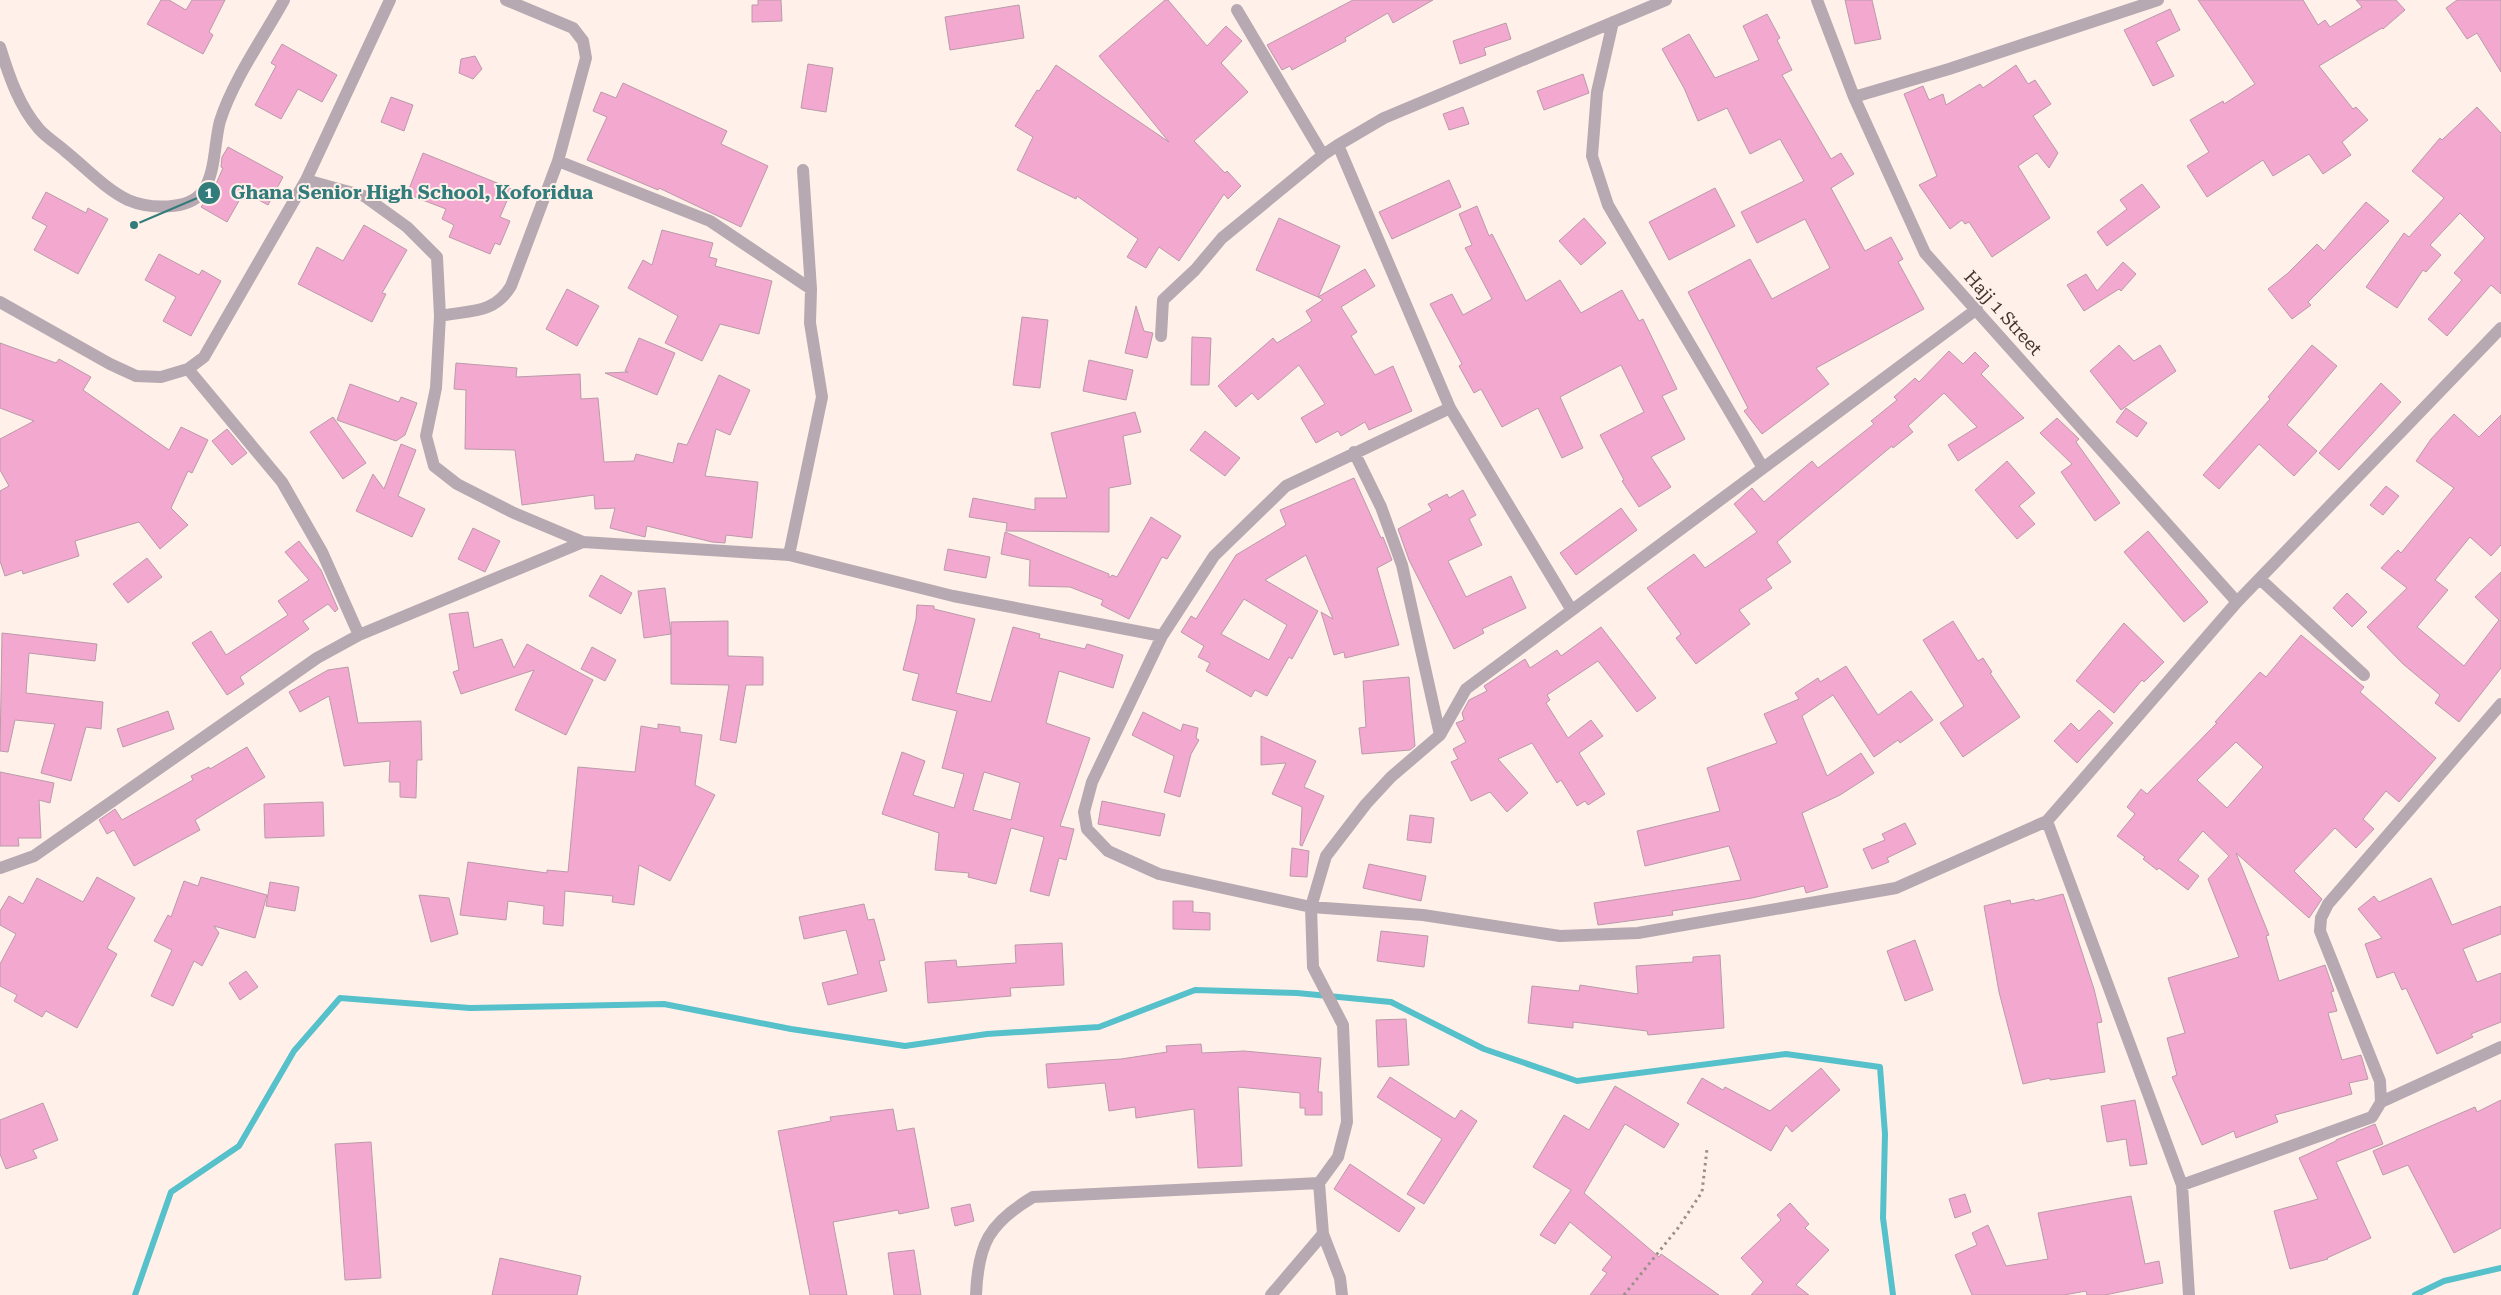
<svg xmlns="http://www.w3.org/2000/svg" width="2501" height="1295" font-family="'Roboto Serif',serif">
  <rect width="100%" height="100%" fill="#fff1ea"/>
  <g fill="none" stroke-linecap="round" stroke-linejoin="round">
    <path stroke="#56c1ca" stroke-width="6" d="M135 1295 171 1192 239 1146 294 1051 340 998 470 1008 664 1004 791 1029 905 1046 987 1034 1099 1027 1195 990 1297 993 1391 1002 1484 1049 1577 1081 1786 1054 1880 1067 1885 1134 1883 1218 1893 1295
      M2415 1295 2444 1281 2501 1268"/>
  </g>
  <path fill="#f3a9cf" stroke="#ba9aa9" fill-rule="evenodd" d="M161 0H169L186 10 192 0H225L209 32 213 35 203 54 147 24Z
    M758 0H781L782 21 752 22V5H758Z
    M1165 0H1168L1207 46 1226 26 1242 41 1221 63 1248 92 1194 141 1225 173 1227 171 1241 186 1228 199 1224 194 1179 261 1159 247 1146 268 1127 257 1138 239 1077 196 1076 199 1017 170 1033 137 1015 126 1037 90 1039 91 1056 65 1169 142 1099 56Z
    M1353 0H1433L1393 23 1388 13 1345 38 1346 41 1292 70 1290 66 1282 70 1267 45Z
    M1845 0H1872L1881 39 1855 44Z
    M2198 0H2303L2318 25 2325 20 2330 27 2362 7 2356 0H2396L2405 10 2383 29 2382 28 2319 66 2353 109 2356 107 2368 120 2342 142 2351 155 2323 174 2309 154 2273 176 2263 160 2207 197 2187 166 2209 152 2190 120 2223 101 2224 104 2255 84Z
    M2457 0H2501V72L2477 33 2467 39 2446 8Z
    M1019 5 1024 38 950 50 945 17Z
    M2170 9 2180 30 2156 42 2174 76 2153 86 2124 30Z
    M1767 14 1780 38 1777 40 1792 70 1782 75 1831 159 1841 153 1854 174 1831 188 1865 251 1891 237 1903 259 1898 262 1924 309 1816 368 1829 384 1762 434 1744 411 1748 408 1688 292 1750 259 1772 299 1830 268 1805 219 1757 243 1741 212 1804 181 1780 139 1750 154 1727 108 1698 121 1684 88 1662 49 1689 34 1715 78 1759 60 1743 26Z
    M1506 23 1511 39 1484 48 1486 55 1460 64 1453 41Z
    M282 44 337 75 322 102 298 89 281 119 255 105 276 66 271 63Z
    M475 56 482 69 473 79 459 73 461 59Z
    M808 64 833 68 826 112 801 108Z
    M2016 65 2028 84 2035 80 2051 104 2033 116 2058 153 2049 168 2037 153 2018 166 2050 218 1992 257 1969 222 1965 224 1962 220 1950 229 1919 185 1937 176 1904 94 1923 86 1929 100 1943 94 1946 105 1980 84 1983 88Z
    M1583 74 1589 93 1544 110 1537 91Z
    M623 83 727 131 721 144 768 166 741 227 659 188 658 190 587 160 607 117 593 111 601 92 616 98Z
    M391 97 413 105 404 131 381 122Z
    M1463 107 1469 124 1449 130 1443 114Z
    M2477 107 2501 133V294L2491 285 2447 336 2428 319 2462 280 2454 273 2485 238 2460 213 2430 245 2441 255 2426 272 2423 270 2397 308 2366 287 2404 233 2409 237 2444 198 2412 171 2440 138 2442 140Z
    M228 147 283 177 268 205 244 192 227 222 201 207 215 186 223 168 221 167 222 157Z
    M423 153 512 189 500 217 510 221 500 245 495 243 490 254 449 237 454 225 442 219 446 209 407 194Z
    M1449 180 1461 207 1392 239 1379 212Z
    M2142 184 2160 207 2107 246 2097 232 2127 209 2120 200Z
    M1715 188 1735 226 1669 260 1649 222Z
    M46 192 86 213 88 208 108 219 78 274 34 250 47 226 32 218Z
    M2366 202 2389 221 2308 302 2311 305 2292 319 2268 289 2288 273 2317 244 2324 251Z
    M1477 206 1489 236 1492 234 1526 301 1560 280 1581 313 1622 290 1639 321 1643 319 1677 389 1662 396 1685 439 1651 457 1671 487 1639 507 1622 481 1624 480 1600 435 1644 412 1621 365 1560 397 1583 448 1562 458 1538 408 1502 427 1481 389 1474 393 1459 366 1462 364 1430 304 1452 294 1463 315 1492 299 1465 248 1472 245 1459 214Z
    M1279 218 1340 246 1318 297 1256 270Z
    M1584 218 1606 243 1581 265 1559 241Z
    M364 225 407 250 382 293 386 294 372 322 298 284 317 247 343 261Z
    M662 230 713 243 709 257 717 259 715 266 772 281 759 334 720 324 702 361 665 343 678 316 628 288 643 260 652 265Z
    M159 254 199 275 202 270 221 281 191 336 163 321 176 297 145 280Z
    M2123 262 2136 274 2121 291 2119 289 2084 311 2067 285 2086 274 2097 291Z
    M1365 269 1375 286 1341 307 1357 332 1351 336 1375 375 1393 366 1412 411 1369 430 1365 422 1341 436 1338 431 1316 443 1301 418 1325 404 1299 365 1258 400 1252 393 1236 407 1218 386 1273 338 1277 343 1312 321 1306 311 1323 300 1318 297Z
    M567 289 599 306 577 346 546 329Z
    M1136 306 1144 331 1153 333 1147 358 1125 353Z
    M1022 317 1048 320 1040 388 1013 385Z
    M1192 337 1211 338 1209 385H1191Z
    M639 338 675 353 657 395 605 373 628 372 625 371Z
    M0 343 56 363 59 359 91 377 83 390 169 450 181 427 208 440 192 473 188 471 171 508 188 525 160 549 139 522 75 541 79 556 23 574 22 570 5 576 0 561V491L9 486 0 470V439L34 421 0 408Z
    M2119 345 2134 361 2160 345 2176 371 2121 410 2090 371Z
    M2312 345 2337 366 2287 425 2317 451 2294 476 2259 444 2219 489 2203 475 2270 399 2268 397Z
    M1949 351 1963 364 1975 352 1989 366 1981 374 2024 418 1958 461 1948 445 1977 427 1944 393 1908 426 1913 432 1893 448 1892 446 1777 542 1791 562 1766 579 1772 588 1739 610 1750 624 1696 664 1676 638 1681 634 1647 588 1694 554 1705 568 1757 532 1734 504 1752 488 1764 502 1812 461 1818 468 1874 424 1871 421 1897 400 1894 397 1915 378 1919 382Z
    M1089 360 1133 370 1126 400 1083 391Z
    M456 363 517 368 516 377 580 374 581 399 598 398 604 462 634 461 636 454 673 463 678 443 687 445 719 375 750 390 730 435 716 429 705 476 758 482 752 538 726 535 725 543 712 542 647 526 645 537 610 528 615 508 595 509 594 495 522 505 515 450 465 449 466 390 454 389Z
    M2381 383 2401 402 2339 470 2319 453Z
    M350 384 399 402 401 397 417 403 405 435 396 441 337 420Z
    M2126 408 2147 423 2137 437 2116 422Z
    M1135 412 1141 432 1123 436 1131 484 1109 488V532L1006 531 1007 523 969 517 973 498 1035 510V498H1067L1051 433Z
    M2454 414 2479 437 2501 415V545L2491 556 2470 537 2435 580 2448 590 2417 627 2464 666 2499 620 2475 597 2501 572V668L2459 722 2435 703 2440 695 2403 664 2367 627 2407 588 2381 568 2398 550 2401 553 2454 488 2416 461 2431 439Z
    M333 417 366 463 343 479 310 432Z
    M2057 418 2079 439 2076 442 2120 503 2095 521 2061 472 2072 464 2040 433Z
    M227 429 247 453 232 465 212 441Z
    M1205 431 1240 458 1225 476 1190 450Z
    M401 444 416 450 398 496 425 509 412 537 356 511 373 474 384 489Z
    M2007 461 2035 493 2019 506 2035 524 2017 539 1975 490Z
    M1354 478 1381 538 1383 537 1392 560 1377 568 1399 645 1345 658 1344 652 1334 655 1321 612 1333 619 1306 555 1265 580 1318 611 1292 659 1289 657 1267 696 1255 690 1251 697 1206 671 1210 663 1198 657 1204 646 1181 632 1191 616 1196 619 1236 555 1286 525 1280 510ZM1244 599 1287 625 1269 660 1221 634Z
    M2386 486 2399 496 2383 515 2370 505Z
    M1463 490 1476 515 1469 519 1482 545 1448 561 1466 597 1511 576 1526 608 1482 629 1484 633 1454 649 1409 560 1398 529 1432 510 1428 504 1447 494 1449 498Z
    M1621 508 1637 530 1576 575 1560 553Z
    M1151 517 1181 536 1167 559 1162 557 1129 619 1101 605 1103 600 1070 587 1029 586 1030 560 1001 554 1005 532 1109 574V578L1112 575 1117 577Z
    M473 528 500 541 485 572 458 559Z
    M2148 531 2208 602 2184 622 2124 552Z
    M299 541 321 570 338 609 335 612 328 604 303 621 309 629 240 677 244 684 227 695 192 643 211 631 226 655 288 615 278 601 309 580 285 552Z
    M948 549 990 557 986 578 944 570Z
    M147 558 162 577 128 603 113 584Z
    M601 575 632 593 621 614 589 596Z
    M665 588 671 634 644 638 638 591Z
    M2347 593 2367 612 2352 627 2333 608Z
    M917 605 934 606V609L975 619 956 693 991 702 1013 627 1040 634 1039 638 1085 649 1087 644 1123 655 1113 688 1059 671 1046 723 1090 738 1060 826 1074 829 1066 860 1059 858 1049 896 1030 891 1044 837 1011 828 996 884 968 877 969 873 935 870 939 833 882 814 902 752 925 761 913 795 954 808 964 774 942 768 957 711 912 700 919 674 903 670 916 619ZM984 772 1020 783 1011 820 973 810Z
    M468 612 474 648 502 639 514 668 527 644 593 680 566 735 515 710 534 670 461 694 453 672 459 670 449 614Z
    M728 621V656L763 657V685H746L736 743 720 740 729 685 671 684V622Z
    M1953 621 1978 661 1983 658 1992 672 1990 673 2020 717 1963 757 1940 723 1964 706 1923 640Z
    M2124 623 2164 662 2144 682 2142 680 2114 713 2076 681Z
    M1601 627 1656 698 1637 712 1598 661 1547 695 1550 700 1546 703 1568 738 1591 720 1603 736 1579 753 1605 794 1588 805 1585 801 1577 806 1561 780 1557 783 1532 743 1498 759 1528 793 1507 812 1490 792 1471 801 1451 762 1458 759 1453 749 1466 742 1456 723 1464 720 1462 713 1469 700 1487 691 1484 686 1525 659 1530 668 1557 650 1561 656Z
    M2 633 97 644 95 661 29 653 26 693 103 702 101 729 86 727 71 781 41 773 55 724 15 720 8 752 0 751Z
    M2301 635 2364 687 2360 692 2436 758 2399 802 2386 791 2363 819 2374 829 2356 848 2335 828 2294 871 2322 899 2309 918 2236 853 2269 935 2266 936 2279 981 2325 965 2334 991 2331 992 2337 1011 2328 1013 2342 1060 2361 1055 2368 1079 2349 1083 2352 1094 2275 1115 2278 1122 2236 1138 2234 1131 2202 1145 2172 1077 2177 1075 2167 1038 2185 1033 2168 978 2239 957 2208 879 2229 856 2203 831 2178 860 2199 876 2188 890 2159 868 2157 870 2143 859 2145 857 2117 836 2135 814 2127 807 2141 789 2147 794 2217 723 2215 722 2260 672 2266 677ZM2236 742 2263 767 2227 808 2197 780Z
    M592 647 616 660 605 681 581 669Z
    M1846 666 1878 715 1911 691 1933 720 1900 743 1898 740 1874 757 1833 695 1802 716 1827 776 1861 753 1874 773 1840 795 1802 813 1828 887 1806 893 1804 886 1752 898 1672 911 1673 915 1598 925 1594 903 1741 880 1729 846 1645 866 1637 831 1720 811 1707 768 1777 743 1764 714 1799 699 1795 693 1818 678 1820 682Z
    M348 667 358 723 421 721 422 760H417L416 798 400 797V782H389L390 761 344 766 329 696 300 712 289 692 328 670Z
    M1409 677 1415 746 1410 750 1362 754 1359 728 1366 727 1363 681Z
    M2099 710 2113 723 2077 763 2054 741 2071 723 2079 731Z
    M168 711 174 729 123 747 117 729Z
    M1143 712 1181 731 1183 724 1198 728 1196 738 1199 740 1191 754 1180 797 1164 792 1174 756 1132 735Z
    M658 724 680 727V732L702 735 695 785 715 795 670 881 639 865 634 905 612 902 613 896 565 891 563 926 543 924 544 906 508 901 506 920 460 915 468 862 547 873V870L568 872 578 767 635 772 641 726 658 729Z
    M1261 736 1316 761 1304 787 1324 796 1302 846 1300 845 1302 807 1272 794 1286 763 1261 765Z
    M247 747 265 777 195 820 200 830 134 866 114 830 107 834 99 820 115 809 122 820 193 780 191 776 209 767 210 769Z
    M0 772 54 783 50 803 39 800 41 838H18L19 846H0Z
    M1102 801 1165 814 1160 836 1098 824Z
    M323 802 324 836 265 838 264 804Z
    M1410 815 1434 818 1431 843 1407 840Z
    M1905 823 1916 844 1887 858 1889 862 1872 869 1863 849 1885 840 1882 834Z
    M1292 848 1309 851 1307 877 1290 876Z
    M1369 864 1426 876 1421 901 1363 888Z
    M97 877 135 898 107 948 117 954 77 1028 46 1011 42 1017 14 1001 17 995 0 986V964L16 934 0 925V911L9 896 23 904 37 878 83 902Z
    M201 877 267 895 255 938 214 926 219 933 202 966 194 961 173 1006 151 996 172 950 154 941 168 915 171 917 184 881 198 886Z
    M2431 878 2452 925 2501 906V934L2463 949 2477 982 2501 973V1022L2471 1034 2473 1037 2437 1054 2406 988 2402 990 2394 972 2377 978 2365 944 2382 938 2358 909 2374 896 2379 902Z
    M270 882 299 887 295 911 266 906Z
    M2063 894 2094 989 2102 1022 2097 1023 2105 1072 2050 1080V1078L2023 1084 1999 992 1984 906 2010 900 2011 904 2034 899 2035 901Z
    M419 895 449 898 458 934 431 942Z
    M1173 901H1193V912L1210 913V930L1173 929Z
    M864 904 868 920 874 919 885 960 879 961 887 991 828 1005 822 983 858 974 846 930 804 939 799 917Z
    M1381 931 1428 936 1424 967 1377 961Z
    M1915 940 1933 990 1905 1001 1887 951Z
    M1062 943 1064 985 1010 988 1011 996 928 1003 925 962 956 960 957 967 1016 963 1015 945Z
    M1720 955 1724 1028 1648 1035 1647 1031 1573 1022V1028L1528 1023 1532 986 1579 991 1580 985 1638 994 1636 966 1693 962V957Z
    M246 971 258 987 240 1000 229 983Z
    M1406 1019 1409 1065 1378 1067 1376 1020Z
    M1201 1044 1202 1053 1244 1051 1321 1058 1318 1092H1322V1115H1305V1108H1300V1093L1238 1087 1242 1166 1198 1168 1194 1109 1136 1118 1135 1107 1109 1111 1105 1083 1048 1088 1046 1064 1121 1059 1167 1052 1166 1046Z
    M1821 1068 1840 1090 1792 1132 1786 1125 1771 1151 1687 1103 1702 1078 1723 1090 1725 1087 1770 1111Z
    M1390 1077 1455 1119 1461 1110 1477 1121 1424 1204 1407 1194 1442 1139 1377 1097Z
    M1615 1086 1679 1124 1664 1148 1625 1124 1584 1193 1659 1257 1661 1254 1719 1295H1590L1607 1273 1602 1270 1612 1257 1570 1222 1555 1244 1540 1235 1571 1190 1533 1167 1564 1115 1589 1130Z
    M2135 1100 2147 1164 2130 1166 2126 1139 2107 1142 2101 1106Z
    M2501 1100V1228L2454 1253 2408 1165 2383 1175 2373 1151 2475 1107 2477 1112Z
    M43 1103 58 1140 33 1150 37 1158 6 1169 0 1154V1120Z
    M893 1109 897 1131 914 1128 929 1208 899 1214 898 1210 833 1222 847 1295H810L778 1131 831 1121 830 1117Z
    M2375 1124 2383 1144 2336 1162 2371 1238 2327 1258 2328 1259 2290 1269 2274 1211 2318 1199 2299 1158 2336 1141V1140Z
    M371 1142 381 1278 345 1280 335 1144Z
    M1350 1164 1415 1208 1399 1232 1334 1189Z
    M1965 1194 1971 1212 1955 1218 1949 1199Z
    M2131 1196 2145 1264 2159 1261 2163 1283 2105 1295H2087L2086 1291 2064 1295H1972L1955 1255 1977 1245 1972 1233 1988 1225 2006 1266 2048 1259 2038 1213Z
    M1790 1203 1809 1224 1805 1228 1829 1250 1796 1285 1809 1295H1751L1763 1282 1741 1258 1781 1220 1777 1215Z
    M970 1204 974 1221 955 1226 951 1208Z
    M914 1250 921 1295H894L888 1253Z
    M500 1258 581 1276 577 1295H492Z"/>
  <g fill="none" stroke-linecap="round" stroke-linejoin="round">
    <path stroke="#9c8f88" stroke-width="3" stroke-dasharray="2.5 4" stroke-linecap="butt" d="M1624 1295 1678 1228 1702 1192 1707 1149"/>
    <path stroke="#b7a9b1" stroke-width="12" d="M1817 0 1854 97 1925 253 2237 602
      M1237 10 1323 155
      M1613 22 1597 92 1592 156 1608 205 1763 468
      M0 47C9 76 19 106 39 129 46 137 57 144 65 151 85 167 105 189 128 200 149 209 189 211 203 191 216 172 214 143 220 121 233 80 263 38 284 0
      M1854 97 1949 69 2158 0
      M1338 145 1450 408 1571 609
      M558 161 710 221 811 289 810 323 822 397 789 555
      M803 170 811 289
      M306 180 364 196 407 227 437 257 440 316 436 388 426 436 434 466 457 484 514 513 583 542
      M0 302 110 364 136 376 161 377 188 369 204 357 306 180 390 0
      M440 316C471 310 494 314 511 286L558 161 586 58 583 41 573 28 506 0
      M1161 336 1163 300 1195 270 1222 238 1323 155 1338 145 1384 118 1666 0
      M188 369 282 482 322 552 359 635
      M1450 408 1286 486 1214 556 1162 636 1092 782 1084 812 1087 829 1108 851 1159 874 1311 907 1326 856 1366 804 1391 777 1440 735 1466 689 1977 309
      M1354 452 1381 507 1402 565 1440 735
      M2260 579 2364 675
      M2047 821 2182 1185 2189 1295
      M0 868 34 856 317 658 359 635 583 542 789 555 953 596 1162 636
      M2381 1102 2501 1047
      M1319 1183 1323 1234 1340 1278 1342 1295
      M2182 1185 2372 1117 2381 1102 2380 1081 2320 931 2321 918 2328 904 2501 704
      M976 1295C978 1244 989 1223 1033 1197L1319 1183 1338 1157 1347 1122 1343 1025 1313 967 1311 907 1423 915 1560 936 1638 933 1896 888 2047 821 2237 602 2501 328
      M1271 1295 1323 1234"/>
  </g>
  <g text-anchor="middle" stroke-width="4" stroke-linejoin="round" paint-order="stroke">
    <g font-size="18" fill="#41352e" stroke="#fff1ea">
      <text transform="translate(2003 313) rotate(48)" y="6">Hajj 1 Street</text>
    </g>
  </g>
  <path fill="none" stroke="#337c7c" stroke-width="2" d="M134 225L209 193"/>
  <g fill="#337c7c" stroke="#fff1ea" stroke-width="2">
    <circle cx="134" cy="225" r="5"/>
    <circle cx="209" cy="193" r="12"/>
  </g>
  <g font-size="15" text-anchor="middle" font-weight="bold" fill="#fff">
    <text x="209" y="198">1</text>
  </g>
  <g font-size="19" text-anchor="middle" font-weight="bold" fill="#337c7c" stroke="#fff1ea" stroke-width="4" stroke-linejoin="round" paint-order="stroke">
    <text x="412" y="199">Ghana Senior High School, Koforidua</text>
  </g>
</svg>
